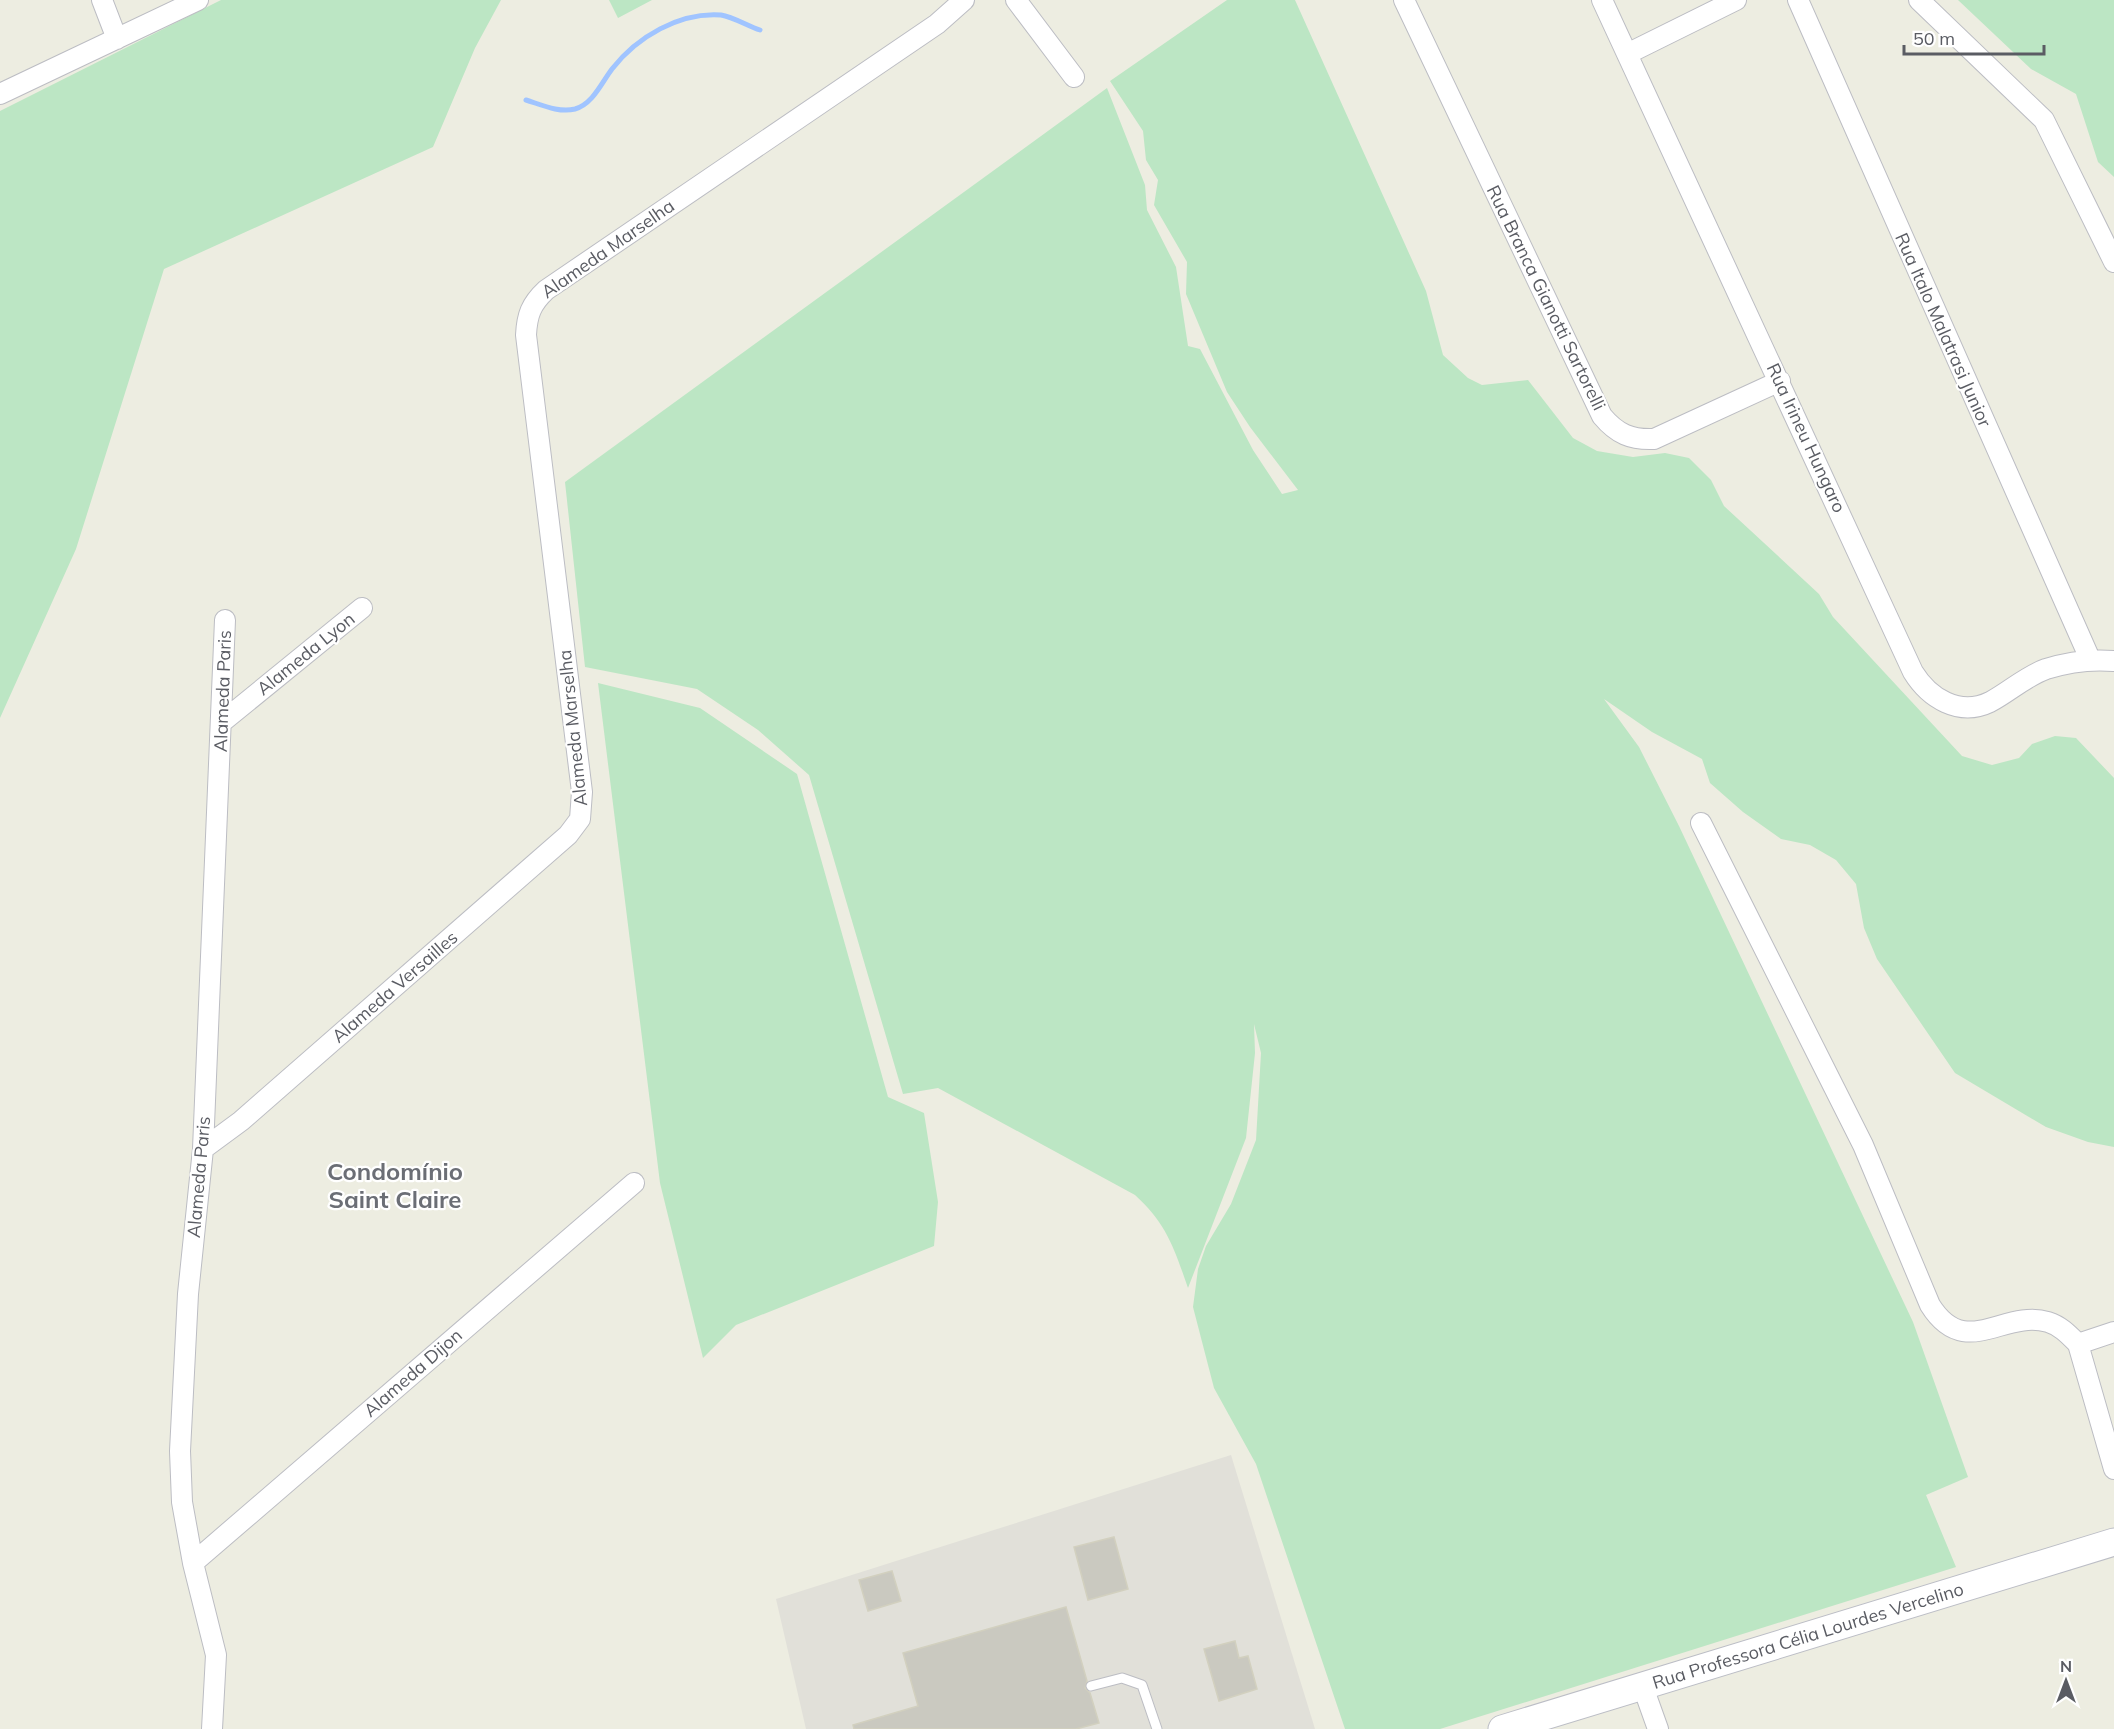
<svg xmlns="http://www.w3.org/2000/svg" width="2114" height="1729" font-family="Mulish,sans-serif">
  <rect width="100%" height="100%" fill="#edede1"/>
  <path fill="#e1e0d9" d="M1231 1455 1315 1729H806L776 1599Z"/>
  <path fill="#bce6c4" d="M221 0H501L475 48 433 147 164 269 76 549 0 718V111Z
    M609 0H652L618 18Z
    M1227 0H1295L1426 291 1443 355 1468 378 1482 385 1528 380 1573 438 1597 451 1633 457 1665 453 1689 458 1711 480 1724 506 1819 594 1833 617 1962 756 1992 765 2019 758 2032 744 2055 736 2076 738 2114 778V1147L2088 1142 2046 1127 1955 1073 1877 959 1864 928 1856 884 1836 860 1810 845 1781 839 1743 812 1710 783 1702 759 1652 732 1604 699 1639 747 1679 826 1913 1322 1968 1477 1926 1495 1956 1567 1440 1729H1345L1256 1464 1214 1388 1193 1307 1198 1269 1206 1246 1231 1204 1256 1140 1261 1053 1254 1024 1255 1053 1246 1138 1188 1288C1174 1248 1167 1224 1135 1195L938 1088 903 1094 809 775 758 730 697 689 585 667 565 482 1107 88 1145 185 1147 210 1176 267 1188 346 1200 349 1253 450 1282 494 1298 490 1250 427 1227 392 1186 294 1187 262 1154 205 1158 180 1146 160 1143 131 1110 81Z
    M1958 0H2114V177L2098 162 2076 94 2031 69Z
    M598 683 700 708 797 774 888 1097 924 1113 938 1202 934 1246 736 1325 703 1358 660 1183Z"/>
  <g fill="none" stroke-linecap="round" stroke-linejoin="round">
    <path stroke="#a0c4ff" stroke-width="5" d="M526 100C542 105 559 113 575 109 593 104 602 82 612 69 637 37 679 12 721 15 733 17 748 26 760 30"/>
  </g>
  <path fill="#cac9c0" stroke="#d2d0bf" stroke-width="1.5" d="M1114 1537 1128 1589 1088 1600 1074 1547Z
    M892 1571 901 1601 868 1611 859 1580Z
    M1066 1607 1087 1681 1085 1688 1090 1693 1099 1723 1076 1729H854L853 1725 918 1706 903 1653Z
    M1235 1641 1239 1658 1248 1656 1257 1689 1219 1701 1204 1649Z"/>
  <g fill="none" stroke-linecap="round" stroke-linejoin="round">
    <g stroke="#bcbdc3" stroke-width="11">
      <path id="lane" d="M1091 1686 1122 1678 1142 1685 1157 1729"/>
    </g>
    <g stroke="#bcbdc3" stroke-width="22">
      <path id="street" d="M102 0 117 39
        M1016 0 1074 77
        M1404 0 1602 416C1617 434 1631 440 1654 439L1780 381
        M1602 0 1913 672C1929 698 1959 717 1990 702 2009 692 2026 676 2046 669 2068 662 2091 659 2114 661
        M1798 0 2090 659
        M1919 0 2044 120 2114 262
        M1627 54 1736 0
        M0 94 198 0
        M222 722 362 608
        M1701 823 1863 1145 1930 1305C1965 1361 2003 1309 2048 1322 2061 1326 2069 1335 2078 1344L2114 1469
        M203 1149 241 1121 568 835 580 819 582 792 526 335C527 315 531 304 546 290L937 24 964 0
        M2078 1344 2114 1332
        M193 1563 634 1183
        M1643 1687 1658 1729
        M212 1729 216 1655 193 1563 182 1502 180 1451 188 1294 203 1149 225 620"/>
    </g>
    <g stroke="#bcbec6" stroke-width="29">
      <path id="secondary" d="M1502 1729 2114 1542"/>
    </g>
    <use href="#lane" stroke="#fff" stroke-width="9"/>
    <use href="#street" stroke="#fff" stroke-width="20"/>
    <use href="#secondary" stroke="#fff" stroke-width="27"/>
  </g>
  <g text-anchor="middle" stroke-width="4.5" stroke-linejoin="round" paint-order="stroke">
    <g font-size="18" fill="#5a5c63" stroke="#fff">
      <text transform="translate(608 249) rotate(-35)" y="6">Alameda Marselha</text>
      <text transform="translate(1546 298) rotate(64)" y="6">Rua Branca Gianotti Sartorelli</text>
      <text transform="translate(1943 330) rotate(66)" y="6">Rua Italo Malatrasi Junior</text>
      <text transform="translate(1806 438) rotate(65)" y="6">Rua Irineu Hungaro</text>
      <text transform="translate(306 654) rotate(-39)" y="6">Alameda Lyon</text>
      <text transform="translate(223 691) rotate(-88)" y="6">Alameda Paris</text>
      <text transform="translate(573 728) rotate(-96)" y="6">Alameda Marselha</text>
      <text transform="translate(395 987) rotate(-41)" y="6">Alameda Versailles</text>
      <text transform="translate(199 1177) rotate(-85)" y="6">Alameda Paris</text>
      <text transform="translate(413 1373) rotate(-41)" y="6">Alameda Dijon</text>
      <text transform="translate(1808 1636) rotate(-17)" y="6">Rua Professora Célia Lourdes Vercelino</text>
    </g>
    <g font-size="24" font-weight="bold" fill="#6b6e75" stroke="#fff">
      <text x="395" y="1180">Condomínio<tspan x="395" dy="28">Saint Claire</tspan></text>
    </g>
  </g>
  <g transform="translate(2066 1681)" stroke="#ffffff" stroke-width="4.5" paint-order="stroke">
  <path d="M0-4.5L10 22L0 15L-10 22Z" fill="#5a5c63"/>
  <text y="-9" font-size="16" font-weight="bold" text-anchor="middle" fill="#5a5c63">N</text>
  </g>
  <path d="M1904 45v9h140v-9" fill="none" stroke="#5a5c63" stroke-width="3"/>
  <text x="1913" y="45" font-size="18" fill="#5a5c63" stroke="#ffffff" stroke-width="4.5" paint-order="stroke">50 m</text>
</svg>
